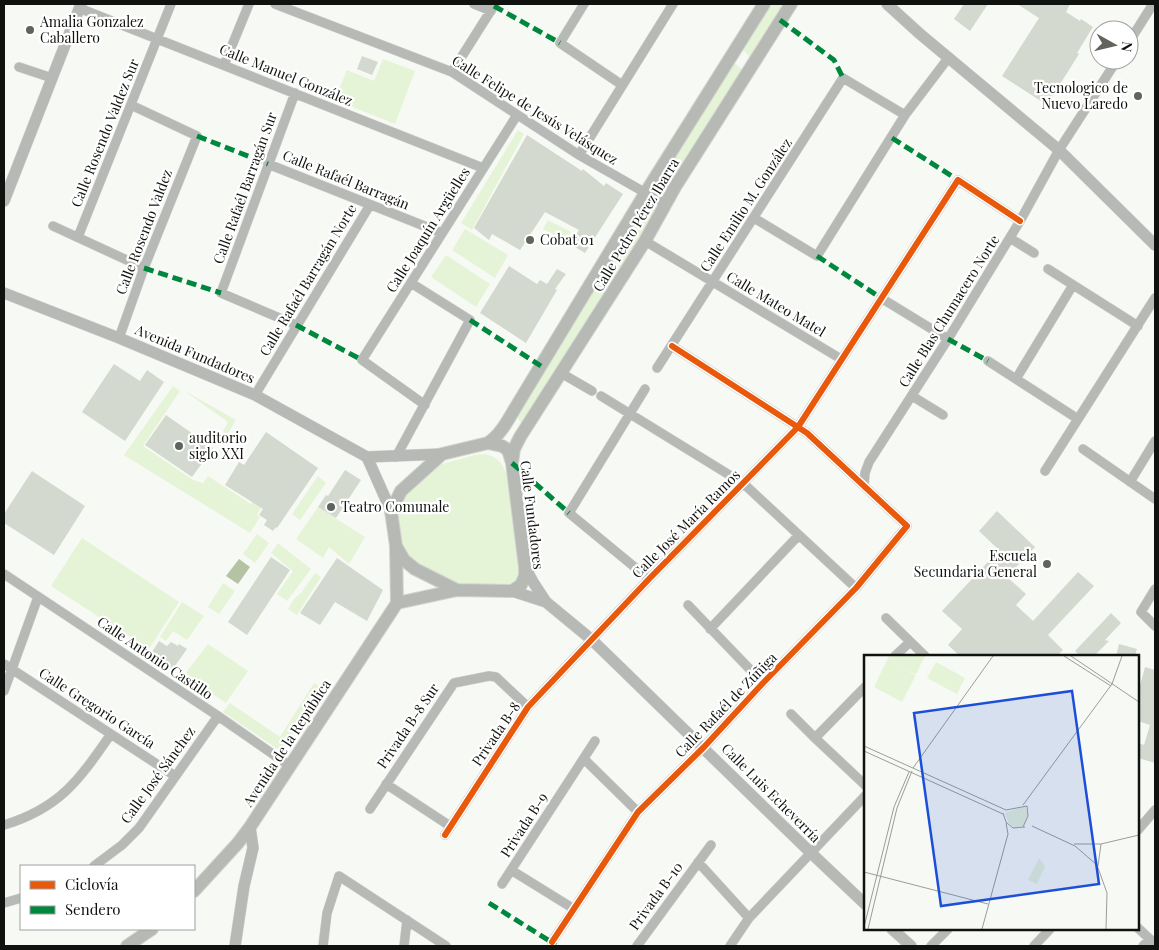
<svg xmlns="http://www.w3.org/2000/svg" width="1159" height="950" font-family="'Playfair Display',serif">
  <rect width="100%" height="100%" fill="#f7faf4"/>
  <path fill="#e5f3d7" d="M770 4H785L751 58 743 50Z
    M383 59 415 71 395 124 335 100 347 70 374 81Z
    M733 62 743 70 667 193 655 186Z
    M518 130 524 134 472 230 461 223Z
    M648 200 658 207 528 419 524 422H520L517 417V411Z
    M548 220 571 232 566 241 543 229Z
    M465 229 508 255 495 278 452 250Z
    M446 255 490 284 476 307 431 277Z
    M173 386 180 391 143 446 193 480 203 483 208 476 251 504 255 499 263 504 257 515 260 517 250 533 124 455Z
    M183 390 236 420 227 435 223 431 228 422Z
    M485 454C497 457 501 461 506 473L523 567 518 586H459L408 559 395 527 397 503 433 469 442 464 475 455Z
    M318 476 326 483 300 520 292 514Z
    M318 507 365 537 349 564 329 547 323 558 296 539Z
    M257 534 269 543 255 563 243 554Z
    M82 538 179 602 149 649 51 586Z
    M278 543 311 569 287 601 277 594 293 571 271 553Z
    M315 573 321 577 297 615 288 609 294 599 301 593Z
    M223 583 235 591 219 614 208 607Z
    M182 602 204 616 187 640 173 631 166 641 160 637Z
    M208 644 248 671 226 703 184 675Z
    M314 683 323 688 282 752 223 712 230 703 280 737Z"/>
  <path fill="#b3c3a4" d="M239 559 250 567 238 584 226 576Z"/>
  <path fill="#d3d9ce" d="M964 4H988L970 31 954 19Z
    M1017 4H1070L1066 12 1080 21 1081 19 1093 27 1077 53 1079 54 1047 105 1002 76 1039 18Z
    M362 56 378 62 372 75 357 69Z
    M527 135 582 171 583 169 604 186 606 183 623 194 585 253 570 244 579 230 545 212 520 250 492 234 489 240 474 228Z
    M509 266 537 284 540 280 547 284 557 269 566 274 555 289 557 290 526 343 480 313Z
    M114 364 140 381 147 370 164 382 125 441 82 412Z
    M166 415 213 448 192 477 145 445Z
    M266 432 318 468 277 528 276 527 273 531 264 525 267 520 259 515 263 509 225 485 239 462 244 465Z
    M345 470 361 480 336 518 318 507 326 495 328 496Z
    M32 471 85 506 54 555 4 523V514Z
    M997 511 1035 547 1007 577 1026 594 1016 605 1033 621 1078 572 1094 586 1048 635 1063 650 1057 656H960L948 645 962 629 942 611 999 550 979 531Z
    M271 557 290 570 247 635 228 622Z
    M337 558 383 590 367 621 335 602 320 625 300 613Z
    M1111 613 1121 623 1105 640 1109 641 1094 656H1080L1075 651Z
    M159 641 167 646 171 642 178 646 179 644 187 649 172 670 150 655Z
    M1119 644 1137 649 1135 656H1116Z
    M1145 667 1155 670V763L1138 758V743L1144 745 1150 725 1138 721V693Z"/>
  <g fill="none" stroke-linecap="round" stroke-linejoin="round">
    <g stroke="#d2d4d0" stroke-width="10">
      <path id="minor" d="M275 4 452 72 579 155 665 204
        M474 4 491 11
        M584 4 560 43 622 85
        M79 8 483 168
        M1129 42 1153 4
        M224 65 249 4
        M19 67 52 78
        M452 72 495 4
        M295 93 221 293 296 325
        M579 155 673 4
        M268 164 442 233
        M754 218 817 256 905 115 949 57
        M53 226 144 268
        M78 237 171 4
        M1010 238 1034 253
        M645 241 841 359
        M1048 269 1138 326
        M881 298 948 339
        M119 338 144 268 197 136 131 105
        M988 361 1078 419
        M657 368 843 78 905 115
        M561 373 592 391
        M1016 379 1073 285
        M645 389 569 513 649 579
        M255 395 370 205
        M601 396 744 484 856 588
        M912 396 943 415
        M425 405 362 360 517 115
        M1083 449 1155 499
        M396 457 470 320 411 283
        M1045 471 1155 298
        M1130 482 1155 441
        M864 486 865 473 869 462 948 339 1020 221 1059 150 1117 60
        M4 574 218 716 290 766
        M1155 589 1141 612 1155 626
        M688 605 763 683
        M886 618 925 656
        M710 629 798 536
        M895 656 910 642
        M4 664 175 776
        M4 691 38 597
        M791 714 815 738 865 785
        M815 738 865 687
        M584 759 638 812
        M386 784 450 826
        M370 809 454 683 489 676 496 677 528 707
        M4 825C60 808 79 780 111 734
        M1138 830 1155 810
        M445 835 528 707 649 579 798 427 958 180 1020 221
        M698 862 749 918
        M94 866 122 845 139 828 218 716
        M511 870 574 909
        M502 884 595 741
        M4 903 21 898
        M1138 928 1155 944
        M552 942 638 812 704 747 763 683 856 588 907 526 807 433 672 346
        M323 946 327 913 339 876 446 946
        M404 946 407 920
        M637 946 711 845
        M730 946 749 918 865 796
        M931 946 948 929
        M1034 946 1050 929
        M1143 946 1150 939"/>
    </g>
    <g stroke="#d2d4d0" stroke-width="12">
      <path id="tertiary" d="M887 4 920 34 1059 150 1155 245
        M4 201 81 4
        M4 293 119 338 255 395 367 457 442 454
        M367 457 391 511
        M525 567 533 582 546 602 592 640 810 852 865 904
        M512 591 546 602
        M892 929 911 946
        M235 946 244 886 253 848 250 827"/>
    </g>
    <g stroke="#d2d4d0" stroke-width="14">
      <path id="secondary" d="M488 443C500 435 507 422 514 410L646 192 764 4
        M512 463 514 449 520 437 645 241 675 187 791 4
        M396 546 404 560 415 569 457 590 512 591 521 585 525 576V567L512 463 508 450 502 446 488 443 442 454 401 491 391 511 396 546 397 603
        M397 603 457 590
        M194 891 238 843 250 827 397 603
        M127 946 152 929"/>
    </g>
    <use href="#minor" stroke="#b7b9b7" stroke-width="9"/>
    <use href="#tertiary" stroke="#b7b9b7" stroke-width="11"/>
    <use href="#secondary" stroke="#b6b9b4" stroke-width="12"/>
    <path stroke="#00873e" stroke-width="5" stroke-dasharray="10 5" stroke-linecap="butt" d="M494 6 560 43
      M780 20 834 60 843 78
      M197 136 268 164
      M892 138 958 180
      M817 256 881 298
      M144 268 221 293
      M470 320 541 366
      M296 325 362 360
      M948 339 988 361
      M512 463 569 513
      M489 903 556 945"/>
    <g stroke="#fff" stroke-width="9">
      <path id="cycleway" d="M445 835 528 707 649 579 798 427 958 180 1020 221
        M552 942 638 812 704 747 763 683 856 588 907 526 807 433 672 346"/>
    </g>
    <use href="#cycleway" stroke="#e8590c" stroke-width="6"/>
  </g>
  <g fill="#61635f" stroke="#fff" stroke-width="2">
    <circle cx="30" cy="30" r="5"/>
    <circle cx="1138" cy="96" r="5"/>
    <circle cx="530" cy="240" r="5"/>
    <circle cx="179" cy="446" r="5"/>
    <circle cx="331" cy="507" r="5"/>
    <circle cx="1047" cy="564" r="5"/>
  </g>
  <g text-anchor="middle" stroke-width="4.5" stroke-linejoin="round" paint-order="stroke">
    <g font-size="14" fill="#10120f" stroke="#fff" text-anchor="start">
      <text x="40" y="27">Amalia Gonzalez<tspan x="40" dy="16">Caballero</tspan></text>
      <text x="1128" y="93" text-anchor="end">Tecnologico de<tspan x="1128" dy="16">Nuevo Laredo</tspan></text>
      <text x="540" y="245">Cobat 01</text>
      <text x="189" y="443">auditorio<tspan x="189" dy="16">siglo XXI</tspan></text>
      <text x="341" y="512">Teatro Comunale</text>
      <text x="1037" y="561" text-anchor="end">Escuela<tspan x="1037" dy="16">Secundaria General</tspan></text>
    </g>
    <g font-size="14" fill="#10120f" stroke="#fff">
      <text transform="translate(286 75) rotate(22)" y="5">Calle Manuel González</text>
      <text transform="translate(535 110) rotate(32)" y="5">Calle Felipe de Jesús Velásquez</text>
      <text transform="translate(105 133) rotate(-68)" y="5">Calle Rosendo Valdez Sur</text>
      <text transform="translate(346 180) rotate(22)" y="5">Calle Rafaél Barragán</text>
      <text transform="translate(245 188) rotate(-70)" y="5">Calle Rafaél Barragán Sur</text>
      <text transform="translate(746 205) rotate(-57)" y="5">Calle Emilio M. González</text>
      <text transform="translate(636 225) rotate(-59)" y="5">Calle Pedro Pérez Ibarra</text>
      <text transform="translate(428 230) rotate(-58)" y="5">Calle Joaquín Argüelles</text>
      <text transform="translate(144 232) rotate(-69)" y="5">Calle Rosendo Valdez</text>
      <text transform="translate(308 280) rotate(-59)" y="5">Calle Rafaél Barragán Norte</text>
      <text transform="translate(776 304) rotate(31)" y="5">Calle Mateo Matel</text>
      <text transform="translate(949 311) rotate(-58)" y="5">Calle Blas Chumacero Norte</text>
      <text transform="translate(195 354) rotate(23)" y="5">Avenida Fundadores</text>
      <text transform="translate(532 515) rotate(83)" y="5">Calle Fundadores</text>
      <text transform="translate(686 524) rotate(-45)" y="5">Calle José María Ramos</text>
      <text transform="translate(155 658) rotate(34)" y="5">Calle Antonio Castillo</text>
      <text transform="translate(726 705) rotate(-46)" y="5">Calle Rafaél de Zúñiga</text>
      <text transform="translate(97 708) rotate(33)" y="5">Calle Gregorio García</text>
      <text transform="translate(408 726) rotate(-56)" y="5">Privada B-8 Sur</text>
      <text transform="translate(496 734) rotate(-56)" y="5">Privada B-8</text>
      <text transform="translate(287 743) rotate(-57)" y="5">Avenida de la República</text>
      <text transform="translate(158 775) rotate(-54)" y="5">Calle José Sánchez</text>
      <text transform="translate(771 793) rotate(45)" y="5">Calle Luis Echeverría</text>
      <text transform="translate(524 825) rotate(-57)" y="5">Privada B-9</text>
      <text transform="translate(656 896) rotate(-54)" y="5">Privada B-10</text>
    </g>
  </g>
  <g transform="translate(864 655)">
    <rect width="275" height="275" fill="#f7faf4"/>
    <path d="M25 1H61L52 19 35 12 52 20 38 47 10 32ZM72 7 101 23 93 39 63 23ZM161 151 164 161 159 171 151 173 144 167 141 158ZM175 203 181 211 173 229 164 225Z" fill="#e5f3d7"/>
    <path fill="none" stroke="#9b9d98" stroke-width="1" d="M200 1 247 31M207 1 275 47M0 91 142 155M0 96 139 159M49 113 129 1M159 150 248 29 258 1M142 155 163 151 164 161 159 172M139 158 142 167 149 173 161 172M168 171 211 191 233 210 243 238 242 274M210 189H237L275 180M234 211 237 189M0 217 124 249M0 272 30 152 45 117M4 274 33 153 48 116M118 274 144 179 142 168"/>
    <path fill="#1d4ed8" fill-opacity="0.15" stroke="#1d4ed8" stroke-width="2.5" d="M208 36 235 229 77 251 50 58Z"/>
    <rect width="275" height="275" fill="none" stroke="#10120f" stroke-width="2.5"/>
  </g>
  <rect width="1159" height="950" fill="none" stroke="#10120f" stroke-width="10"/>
  <rect x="20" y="865" width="175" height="65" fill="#ffffff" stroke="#9fa09f"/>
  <rect x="30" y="881" width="25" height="8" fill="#e8590c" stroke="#9fa09f"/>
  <text x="65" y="890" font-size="15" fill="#10120f">Ciclovía</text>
  <rect x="30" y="906" width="25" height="8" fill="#00873e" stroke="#9fa09f"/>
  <text x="65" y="915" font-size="15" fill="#10120f">Sendero</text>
  <g transform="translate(1114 45) rotate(98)"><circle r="24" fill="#ffffff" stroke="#9fa09f"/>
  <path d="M0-4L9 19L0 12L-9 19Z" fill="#61635f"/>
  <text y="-8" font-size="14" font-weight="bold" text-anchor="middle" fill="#10120f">N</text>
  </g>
</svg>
